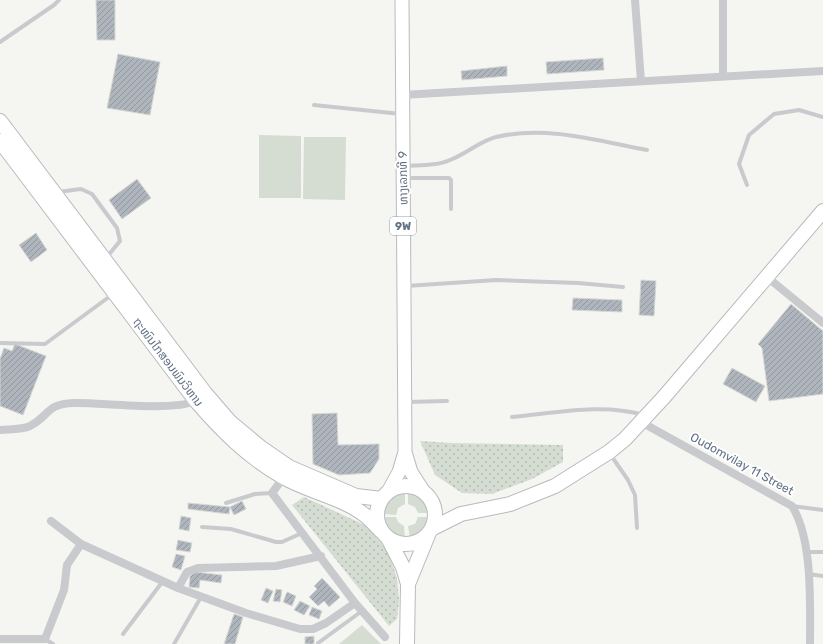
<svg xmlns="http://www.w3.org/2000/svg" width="823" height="644" font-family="Rubik,'Noto Sans Lao',sans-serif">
  <defs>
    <pattern id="park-dots" width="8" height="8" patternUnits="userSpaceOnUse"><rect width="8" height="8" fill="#d5ddd2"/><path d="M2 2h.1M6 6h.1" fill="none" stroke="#b0b8b0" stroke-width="1.8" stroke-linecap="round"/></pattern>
    <pattern id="building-hatch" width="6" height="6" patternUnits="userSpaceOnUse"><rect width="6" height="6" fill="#afb5bc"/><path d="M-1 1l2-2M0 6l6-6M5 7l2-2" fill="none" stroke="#92989e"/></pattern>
  </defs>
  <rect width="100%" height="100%" fill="#f5f6f2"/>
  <path fill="#d5ddd2" d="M259 135 301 136V198H259Z
    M304 137H346L345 200 303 199Z
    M405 493V504L398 508 396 515 384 514C386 503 393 495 405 493Z
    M408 493C419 495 427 501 429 513H418L415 507 408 504Z
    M384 517H396L398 522 404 526 405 538C392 538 386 528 384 517Z
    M418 517H429C427 529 421 535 410 539L408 526 415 524Z
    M362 625 381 644H339Z"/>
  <path fill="url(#park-dots)" d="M420 441 452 443 563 445V462L532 479 492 494 462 493 435 475Z
    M304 497 367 526 388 551 397 578 399 601 397 619 389 626 292 505Z"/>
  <path fill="url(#building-hatch)" stroke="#d7d7d4" d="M96 0H115V40H97Z
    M118 54 160 62 150 115 107 108Z
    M603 58 604 70 547 74 546 62Z
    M507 66V76L462 80 461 71Z
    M137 179 151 198 122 219 109 200Z
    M36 233 47 250 31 262 19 245Z
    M641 280 656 281 654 316 639 315Z
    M573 298 622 300V312L572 310Z
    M791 304 823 331V394L769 401 762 348 758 344Z
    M15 344 46 356 23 415 0 406V359L4 348 12 351Z
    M732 368 765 386 756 402 723 384Z
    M337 413 338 445 379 444V459L370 473 339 475 313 464 312 414Z
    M242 501 246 509 234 515 230 507Z
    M188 503 230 507 229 514 188 509Z
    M181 516 191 518 189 531 179 529Z
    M178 540 192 543 190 552 176 550Z
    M176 554 185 556 181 570 172 567Z
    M196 572 222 575 221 583 200 580 199 588 189 587 190 576Z
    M322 578 340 597 329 607 324 601 318 606 309 597 317 589 314 586Z
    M266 588 273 591 268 603 261 600Z
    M276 589 282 590 280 602 273 601Z
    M287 592 296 596 292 606 283 602Z
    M300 601 310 606 304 615 294 610Z
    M312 607 322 611 319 619 309 615Z
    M234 614 243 617 235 644H224Z
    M314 636V644H305V637Z"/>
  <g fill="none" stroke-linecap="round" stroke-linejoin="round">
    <g stroke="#b8bbc0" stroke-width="15">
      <path id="primary" d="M402 0 405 452 411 472 424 492
        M388 492 399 472 405 452"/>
    </g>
    <g stroke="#b7babe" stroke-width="16">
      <path id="trunk" d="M0 121 205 393 230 422 260 447 289 467 356 496 382 499
        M0 141 196 401C222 431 248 457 283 477 309 492 342 497 366 516 371 520 376 526 381 531
        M377 515a29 29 0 1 1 58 0a29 29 0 1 1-58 0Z
        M433 528 461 514 510 504 555 486 609 452 625 439 664 397 823 211
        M388 538 403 567 408 584 407 644
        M408 584 428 535"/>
    </g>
    <path stroke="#c8cace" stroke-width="4" d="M0 42 54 5 59 0
      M314 105 401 114
      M405 166C420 165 437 166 450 160 466 154 480 141 496 137 546 125 599 141 647 150
      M405 178H449L451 180V209
      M747 185 739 164 749 135 774 114 799 110 823 117
      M58 192 81 189 92 194 117 228 120 241 106 258
      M406 286 496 280 578 283 623 287
      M0 343 45 344 113 294
      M407 402 447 401
      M512 417C557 413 601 403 644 415
      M610 454 628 480 635 495 637 528
      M226 503 255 494 272 493
      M792 506 823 510
      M202 527 231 529 276 542H282L302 533
      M807 552H823
      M808 574 823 576
      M123 634 163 581
      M45 639 53 644
      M318 643 362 611
      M174 644 201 597"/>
    <path stroke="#c8cace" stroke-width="8" d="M635 0 641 81
      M723 76V0
      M402 95 823 71
      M767 277 823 323
      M641 422 792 506C813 540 810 604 810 644
      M0 430C10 429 21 430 30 426 51 415 45 404 74 403 99 402 181 413 198 399
      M284 477 272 493 355 603 385 637
      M51 521 81 544 178 588 246 613 300 629H313L326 623 355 603
      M178 588 187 572 198 568 276 566 321 556
      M0 639H45L64 590 67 565 81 544"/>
    <use href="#primary" stroke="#fff" stroke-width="13"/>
    <use href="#trunk" stroke="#fff" stroke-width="14"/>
  </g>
  <g text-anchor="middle" stroke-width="4" stroke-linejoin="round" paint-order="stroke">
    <rect fill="#fff" stroke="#919caa" stroke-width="1" x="390" y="217" width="26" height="18" rx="3"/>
    <g font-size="11" font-weight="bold" fill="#627185">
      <text x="403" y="230">9W</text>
    </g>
    <g font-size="12" fill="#627185" stroke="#fff">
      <text transform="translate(403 178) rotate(-91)" y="4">ທາງເລກທີ 9</text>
      <text transform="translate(168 362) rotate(53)" y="4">ຖະໜົນໄກສອນພົມວິຫານ</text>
      <text transform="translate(742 464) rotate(29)" y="4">Oudomvilay 11 Street</text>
    </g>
  </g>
</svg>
